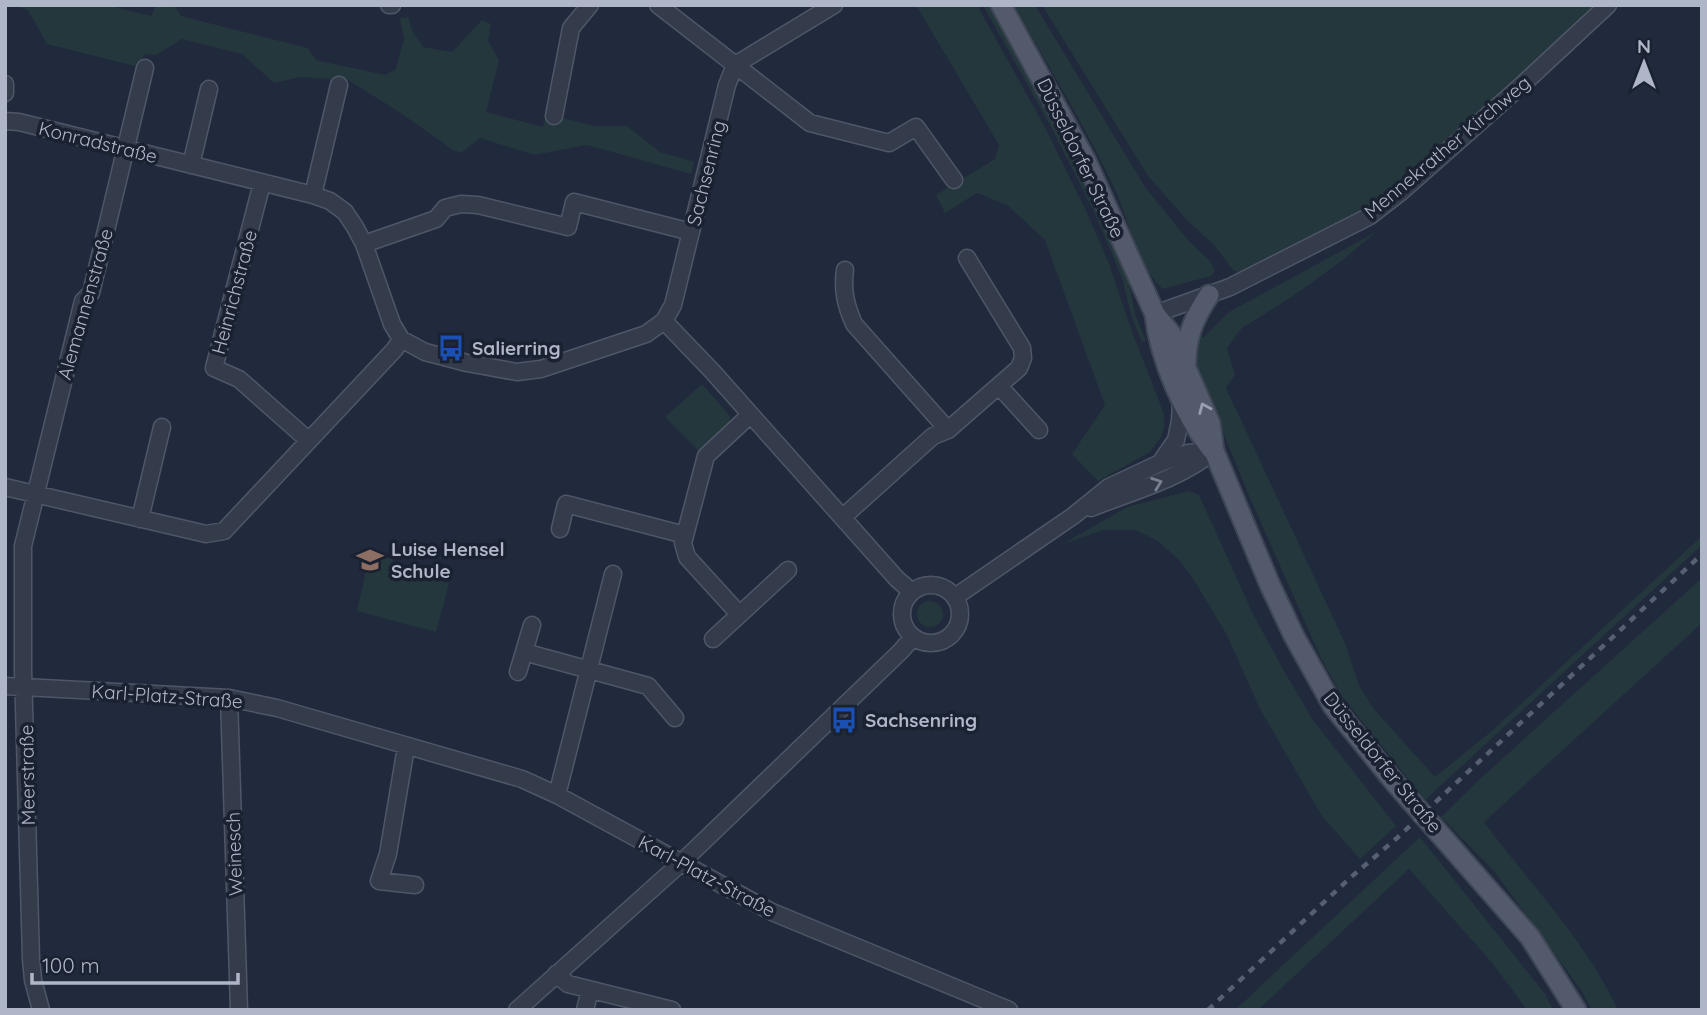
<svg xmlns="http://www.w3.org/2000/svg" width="1707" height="1015" font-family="Quicksand,sans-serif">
  <rect width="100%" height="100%" fill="#21293c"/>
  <path fill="#23373d" d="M14 5H107L151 16 156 5H174L181 16 308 48 316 60 385 75 395 70 404 40 400 18 408 17 412 30 423 47 452 52 482 20 491 24 488 41 499 60 486 112 543 127 546 114 595 126H627L660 152 694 162 691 174 587 145 534 155 480 138 461 153 453 150 399 112 348 80 300 77 274 83 242 54 182 39 156 55 144 54 139 67 47 44 28 10Z
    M916 5H977L1046 129 1087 213 1108 261 1133 334 1164 414V427L1161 437 1150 452 1098 481 1072 454 1105 405 1045 240 1007 205 977 193 945 213 936 195 995 159 999 145Z
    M983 5H989L1018 52 1093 201 1128 278 1135 314 1146 341 1142 342 1132 318 1122 278 1096 216 1050 125Z
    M1013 5H1035L1145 187 1188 240 1211 262 1215 271 1211 276 1163 289C1137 266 1130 225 1117 194 1087 129 1049 67 1013 5Z
    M1042 5H1598L1392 193 1346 222 1243 274 1233 270 1214 245 1187 220 1148 176Z
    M1376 232 1344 259 1293 296 1242 328 1227 348 1235 375 1226 388 1345 643 1359 685 1373 708 1435 777 1493 730 1702 536V545L1425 800 1341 695 1321 658 1250 498 1191 355 1192 336 1204 337 1229 312Z
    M702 384 730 416 731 425 700 452 665 417Z
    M1189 491 1199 495 1253 614 1284 671 1313 720 1396 826 1360 859 1322 816 1260 709 1227 635 1192 577 1178 559 1158 541 1135 530H1103L1061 545 1127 507Z
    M370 553 393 559 391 568 449 583 436 632 357 611Z
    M1702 578V623L1484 822C1529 883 1586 940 1618 1010H1592L1581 990 1494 871 1441 817 1481 778Z
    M917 614a13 13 0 1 1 26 0a13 13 0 1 1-26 0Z
    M1420 837 1546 995 1553 1010H1527L1494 965 1409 869 1258 1010H1235Z"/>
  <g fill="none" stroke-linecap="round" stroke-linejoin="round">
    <g stroke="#4f5667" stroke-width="19">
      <path id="minor" d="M389 5H392
        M658 5 810 123 889 143 916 127 954 180
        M5 84V93
        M554 116 571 28 590 5
        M5 121 19 122 313 195 330 201 345 212 355 227 364 244 392 324 401 339 425 352 467 363 517 372 541 369 646 334 664 321 673 305 727 85 735 65 834 5
        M191 165 209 89
        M262 183 214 368 239 379 308 440
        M313 195 339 85
        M364 244 436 219 445 208 461 204 478 205 568 227 574 202 691 232
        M845 270C842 290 846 306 854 324L948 430
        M1155 314 1230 287 1370 216 1401 192 1523 84 1608 5
        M664 321 712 371 897 579 912 592
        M999 386 1039 430
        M1160 463 1188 453 1214 451
        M5 487 206 534 224 531 395 349 401 339
        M1091 508C1133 491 1178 480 1214 451
        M843 517 933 436 948 430 1019 368 1023 358 1022 348 967 258
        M140 519 162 427
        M560 529 566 504 685 535
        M902 614a29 29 0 1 1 58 0a29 29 0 1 1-58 0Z
        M955 597 1073 516 1109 487 1160 463 1176 440 1180 421 1181 398
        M739 614 687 557 683 543 706 456 750 415
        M713 639 788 570
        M524 652 648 686 675 718
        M518 672 532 625
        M5 686 229 698 277 708 522 779 557 795 772 912 1009 1010
        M229 698 239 1010
        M406 747 388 854 379 881 415 885
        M557 795 613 574
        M556 974 568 984 672 1010
        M41 1010 33 980 31 959 23 670V546L83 301 91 293 145 68
        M517 1010 681 863 901 651 913 637
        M585 1010 590 990"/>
    </g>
    <g stroke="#3e4555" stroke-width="23">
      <path id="major" d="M1001 5 1086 161 1155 314 1171 334 1186 368 1210 423 1214 451 1270 585 1294 636 1333 706 1396 784 1530 937 1576 1010
        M1155 315C1160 359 1184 415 1212 450
        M1186 363C1186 336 1194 318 1209 295"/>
    </g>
    <use href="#minor" stroke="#343c4c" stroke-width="16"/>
    <use href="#major" stroke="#525a6c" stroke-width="19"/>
    <path stroke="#565f73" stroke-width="4.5" stroke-dasharray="7 7" stroke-linecap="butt" d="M1208 1010 1350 878 1397 838 1702 554"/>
  </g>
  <defs><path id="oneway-chevron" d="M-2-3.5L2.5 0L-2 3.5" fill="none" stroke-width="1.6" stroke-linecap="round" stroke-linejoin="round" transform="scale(1.75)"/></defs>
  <use stroke="#989fb1" href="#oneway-chevron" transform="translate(1204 408) rotate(-113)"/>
  <use stroke="#787f90" href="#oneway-chevron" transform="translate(1157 483) rotate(-20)"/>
  <defs>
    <g id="bus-bare" transform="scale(2.1)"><path d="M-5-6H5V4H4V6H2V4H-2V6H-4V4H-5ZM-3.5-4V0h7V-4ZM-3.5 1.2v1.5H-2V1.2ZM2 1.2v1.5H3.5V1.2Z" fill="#1a4fb4" stroke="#1a2131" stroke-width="2.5" paint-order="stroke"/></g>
    <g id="school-bare" transform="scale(2.1)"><path d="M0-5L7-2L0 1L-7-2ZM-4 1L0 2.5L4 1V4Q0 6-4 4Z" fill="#8d6e63" stroke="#1a2131" stroke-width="2.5" paint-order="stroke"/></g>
  </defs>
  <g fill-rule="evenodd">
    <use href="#bus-bare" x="451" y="348"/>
    <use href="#school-bare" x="370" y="560"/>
    <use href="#bus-bare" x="844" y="720"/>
  </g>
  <g text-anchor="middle" stroke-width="7" stroke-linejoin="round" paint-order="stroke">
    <g font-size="19" fill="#afb6c8" stroke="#1a2131">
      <text transform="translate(98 142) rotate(14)" y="7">Konradstraße</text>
      <text transform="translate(1447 147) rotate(-40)" y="7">Mennekrather Kirchweg</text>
      <text transform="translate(1081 158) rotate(64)" y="7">Düsseldorfer Straße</text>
      <text transform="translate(706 173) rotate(-76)" y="7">Sachsenring</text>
      <text transform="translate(234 292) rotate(-75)" y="7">Heinrichstraße</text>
      <text transform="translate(85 304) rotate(-74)" y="7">Alemannenstraße</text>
      <text transform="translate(167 696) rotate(4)" y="7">Karl-Platz-Straße</text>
      <text transform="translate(1383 762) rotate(51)" y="7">Düsseldorfer Straße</text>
      <text transform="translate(27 775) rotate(-91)" y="7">Meerstraße</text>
      <text transform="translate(234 854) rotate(-92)" y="7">Weinesch</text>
      <text transform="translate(707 876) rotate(28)" y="7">Karl-Platz-Straße</text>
    </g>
    <g font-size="19" font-weight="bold" fill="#afb6c8" stroke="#1a2131" text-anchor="start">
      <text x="472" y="355">Salierring</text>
      <text x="391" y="556">Luise Hensel<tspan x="391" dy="22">Schule</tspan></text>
      <text x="865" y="727">Sachsenring</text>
    </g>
  </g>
  <rect width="1707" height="1015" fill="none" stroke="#afb6c8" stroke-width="14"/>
  <g transform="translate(1644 63)" stroke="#1a2131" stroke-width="5" paint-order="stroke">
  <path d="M0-5L12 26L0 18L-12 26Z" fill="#afb6c8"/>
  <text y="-10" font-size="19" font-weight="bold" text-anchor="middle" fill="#afb6c8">N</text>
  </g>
  <path d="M32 973v10h206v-10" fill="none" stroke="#afb6c8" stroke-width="3.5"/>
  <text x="42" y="973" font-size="21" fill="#afb6c8" stroke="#1a2131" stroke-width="5" paint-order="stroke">100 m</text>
</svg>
